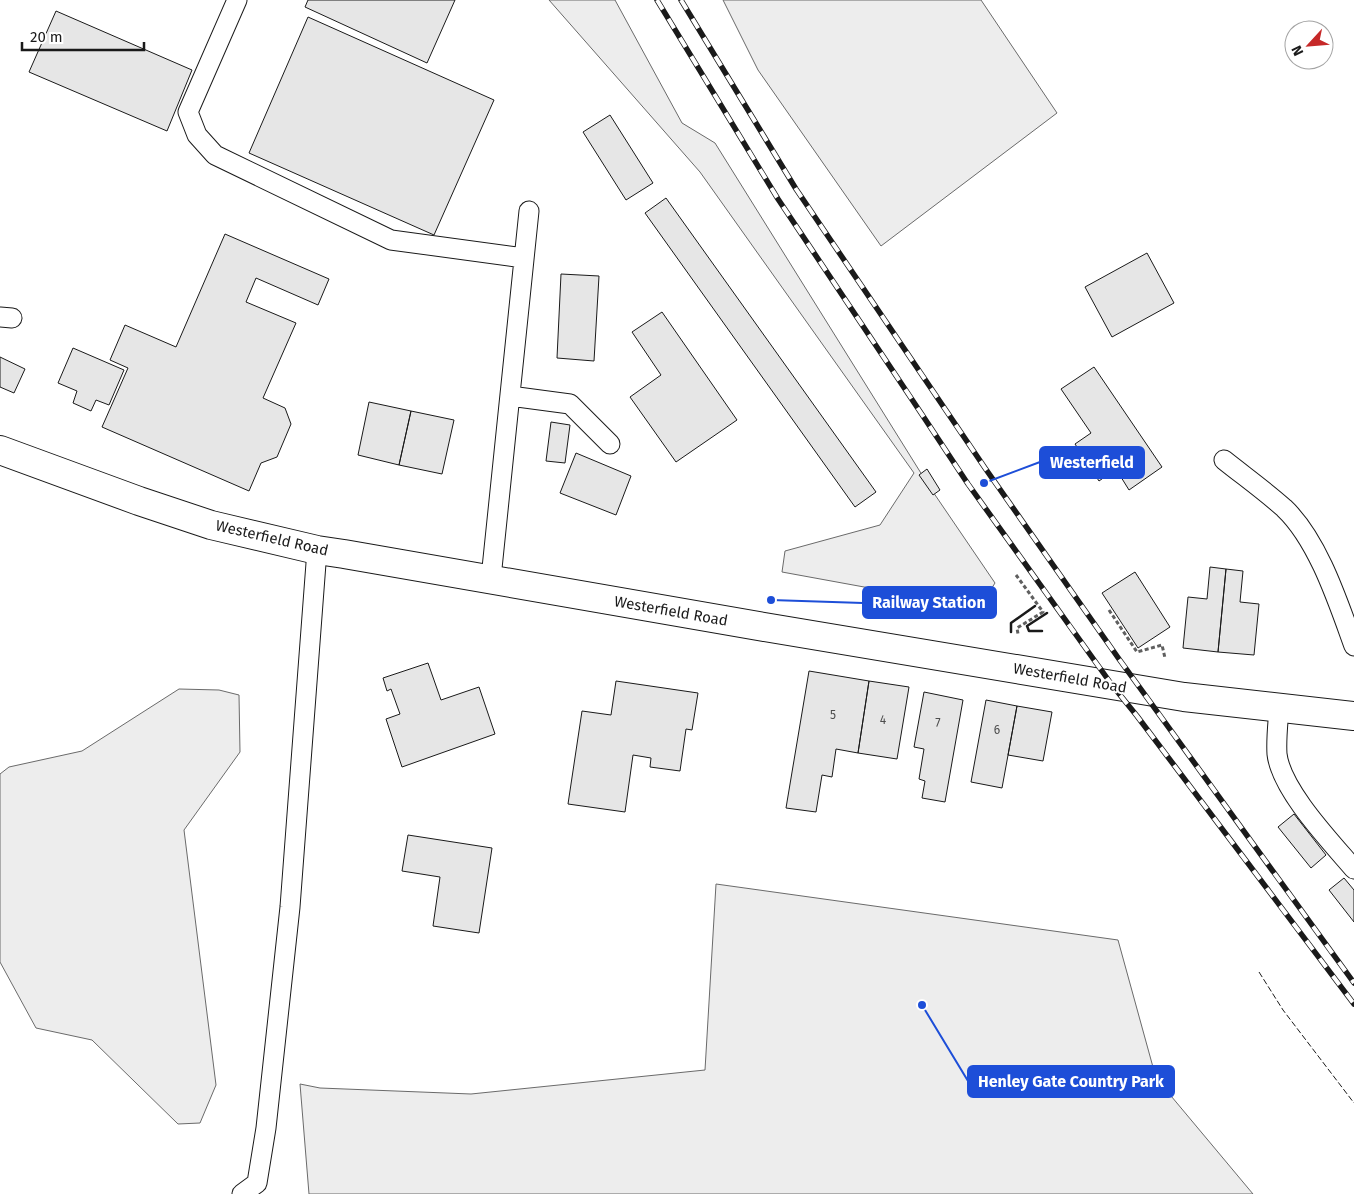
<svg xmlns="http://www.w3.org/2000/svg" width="1354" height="1194" font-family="'Fira Sans',sans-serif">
  <rect width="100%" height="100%" fill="#fff"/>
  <path fill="#ededed" stroke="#6a6a6a" d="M549 0H615L682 123 715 143 929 486 995 583 979 608 782 572 785 551 880 525 914 473 700 172Z
    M723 0H981L1057 113 881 246 758 70Z
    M179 689 219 690 239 695 240 752 184 830 216 1085 200 1123 178 1124 92 1040 36 1028 0 962V774L9 767 82 751Z
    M716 884 1118 940 1156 1078 1253 1194H309L300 1084 320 1088 471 1094 705 1070Z"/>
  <path fill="#e6e6e6" stroke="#1a1a1a" d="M308 0H455L427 63 305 7Z
    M56 11 192 70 167 131 29 72Z
    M308 17 494 100 434 235 249 153Z
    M610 115 653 183 626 200 583 132Z
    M666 198 876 492 855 507 645 213Z
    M225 234 329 279 318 305 256 278 246 302 296 323 263 398 285 408 291 424 277 457 261 463 249 491 102 427 128 368 110 360 125 325 176 347Z
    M1147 253 1174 303 1112 337 1085 287Z
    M561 274 599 276 594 361 557 358Z
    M662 312 737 420 676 462 630 397 661 375 632 332Z
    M73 348 124 370 109 405 96 400 91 411 73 403 77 391 58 383Z
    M0 357 25 369 14 393 0 387Z
    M1094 367 1162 467 1129 490 1116 469 1099 481 1075 444 1091 433 1061 389Z
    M369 402 411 411 399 465 358 455Z
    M411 411 454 420 442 474 399 465Z
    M551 422 570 425 565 463 546 461Z
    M576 453 631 476 616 515 560 493Z
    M927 469 940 490 933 495 919 475Z
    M1210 567 1226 569 1218 652 1183 648 1188 597 1207 599Z
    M1226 569 1243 571 1240 602 1259 604 1254 655 1218 652Z
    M1135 572 1170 627 1138 648 1102 593Z
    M428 663 441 700 479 687 495 734 402 767 386 719 400 714 391 689 387 691 383 678Z
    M809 671 869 681 858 753 836 749 832 777 822 775 816 812 786 808Z
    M616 681 698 693 692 730 686 729 680 771 650 767 651 758 633 755 625 812 568 804 582 711 611 715Z
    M869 681 909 687 897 759 858 753Z
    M924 692 963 700 945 802 922 798 925 781 919 779 924 749 914 747Z
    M986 700 1017 706 1002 788 971 782Z
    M1017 706 1052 712 1043 761 1008 755Z
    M1294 814 1326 855 1311 868 1278 827Z
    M408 835 492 848 479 933 433 926 440 877 402 871Z
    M1344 878 1354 890V922L1329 890Z"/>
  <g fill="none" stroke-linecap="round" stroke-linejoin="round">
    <g stroke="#1a1a1a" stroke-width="21">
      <path id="service" d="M237 0 188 112 197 135 215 155 391 240 524 258
        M0 317 12 318
        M510 396 570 404 610 444
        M1224 460C1244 476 1265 491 1284 508 1318 540 1338 602 1354 646
        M491 578 529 211
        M1279 708C1278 723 1276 739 1277 754 1281 790 1331 842 1354 869
        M242 1194 257 1183 266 1128 290 907 317 550"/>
    </g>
    <g stroke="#1a1a1a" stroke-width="30">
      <path id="secondary" d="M0 450 139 501 211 525 317 550 344 554 764 627 1184 697 1354 716"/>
    </g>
    <path stroke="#5f5f5f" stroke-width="3" stroke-dasharray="4 2.5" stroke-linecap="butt" d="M1016 575 1043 612 1017 628 1018 634
      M1109 610 1137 652 1162 645 1165 658"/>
    <use href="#service" stroke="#fff" stroke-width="19"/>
    <use href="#secondary" stroke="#fff" stroke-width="28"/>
    <g stroke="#1a1a1a" stroke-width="5.5">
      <path id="rail" d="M657 0 778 199 919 410 968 484 1112 685 1137 716 1354 1004
        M681 0 796 189 985 468 1119 659 1354 983"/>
    </g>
    <use href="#rail" stroke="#fff" stroke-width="4" stroke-dasharray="11" stroke-linecap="butt"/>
    <path stroke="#1a1a1a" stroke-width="1" stroke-dasharray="6 2.5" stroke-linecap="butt" d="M1259 972 1283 1010 1354 1103"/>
    <path stroke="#1a1a1a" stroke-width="2.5" d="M1042 631H1029L1027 626 1047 613
      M1011 632V623L1035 606"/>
  </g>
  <g text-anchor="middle" stroke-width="4" stroke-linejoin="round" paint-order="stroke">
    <g font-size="12" fill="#4d4d4d">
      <text x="833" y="719">5</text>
      <text x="883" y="724">4</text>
      <text x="938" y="727">7</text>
      <text x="997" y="734">6</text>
    </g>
    <g font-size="15" fill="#1a1a1a" stroke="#fff">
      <text transform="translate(272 538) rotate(13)" y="5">Westerfield Road</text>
      <text transform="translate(671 611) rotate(10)" y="5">Westerfield Road</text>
      <text transform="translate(1070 678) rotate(10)" y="5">Westerfield Road</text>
    </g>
  </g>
  <path fill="none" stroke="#1d4ed8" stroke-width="2" d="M984 483L1040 462M771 600L863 603M922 1005L968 1081"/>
  <g fill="#1d4ed8" stroke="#fff" stroke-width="2">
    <circle cx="984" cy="483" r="5"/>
    <circle cx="771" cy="600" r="5"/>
    <circle cx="922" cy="1005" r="5"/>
  </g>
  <g fill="#1d4ed8" stroke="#1d4ed8" stroke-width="2">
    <rect x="1040" y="447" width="104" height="31" rx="5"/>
    <rect x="863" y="587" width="133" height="31" rx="5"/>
    <rect x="968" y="1066" width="206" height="31" rx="5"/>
  </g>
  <g font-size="16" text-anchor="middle" font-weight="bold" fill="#fff">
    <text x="1092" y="468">Westerfield</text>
    <text x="929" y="608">Railway Station</text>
    <text x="1071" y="1087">Henley Gate Country Park</text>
  </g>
  <g transform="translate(1309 45) rotate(244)"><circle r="24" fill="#ffffff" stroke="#a3a3a3"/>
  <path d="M0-4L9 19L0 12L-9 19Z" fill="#c62828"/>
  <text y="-8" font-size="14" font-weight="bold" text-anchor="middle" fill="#1a1a1a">N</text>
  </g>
  <path d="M22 42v8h122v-8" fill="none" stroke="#1a1a1a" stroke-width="2.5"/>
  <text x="30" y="42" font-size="15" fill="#1a1a1a" stroke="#ffffff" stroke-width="4" paint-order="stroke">20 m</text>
</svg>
